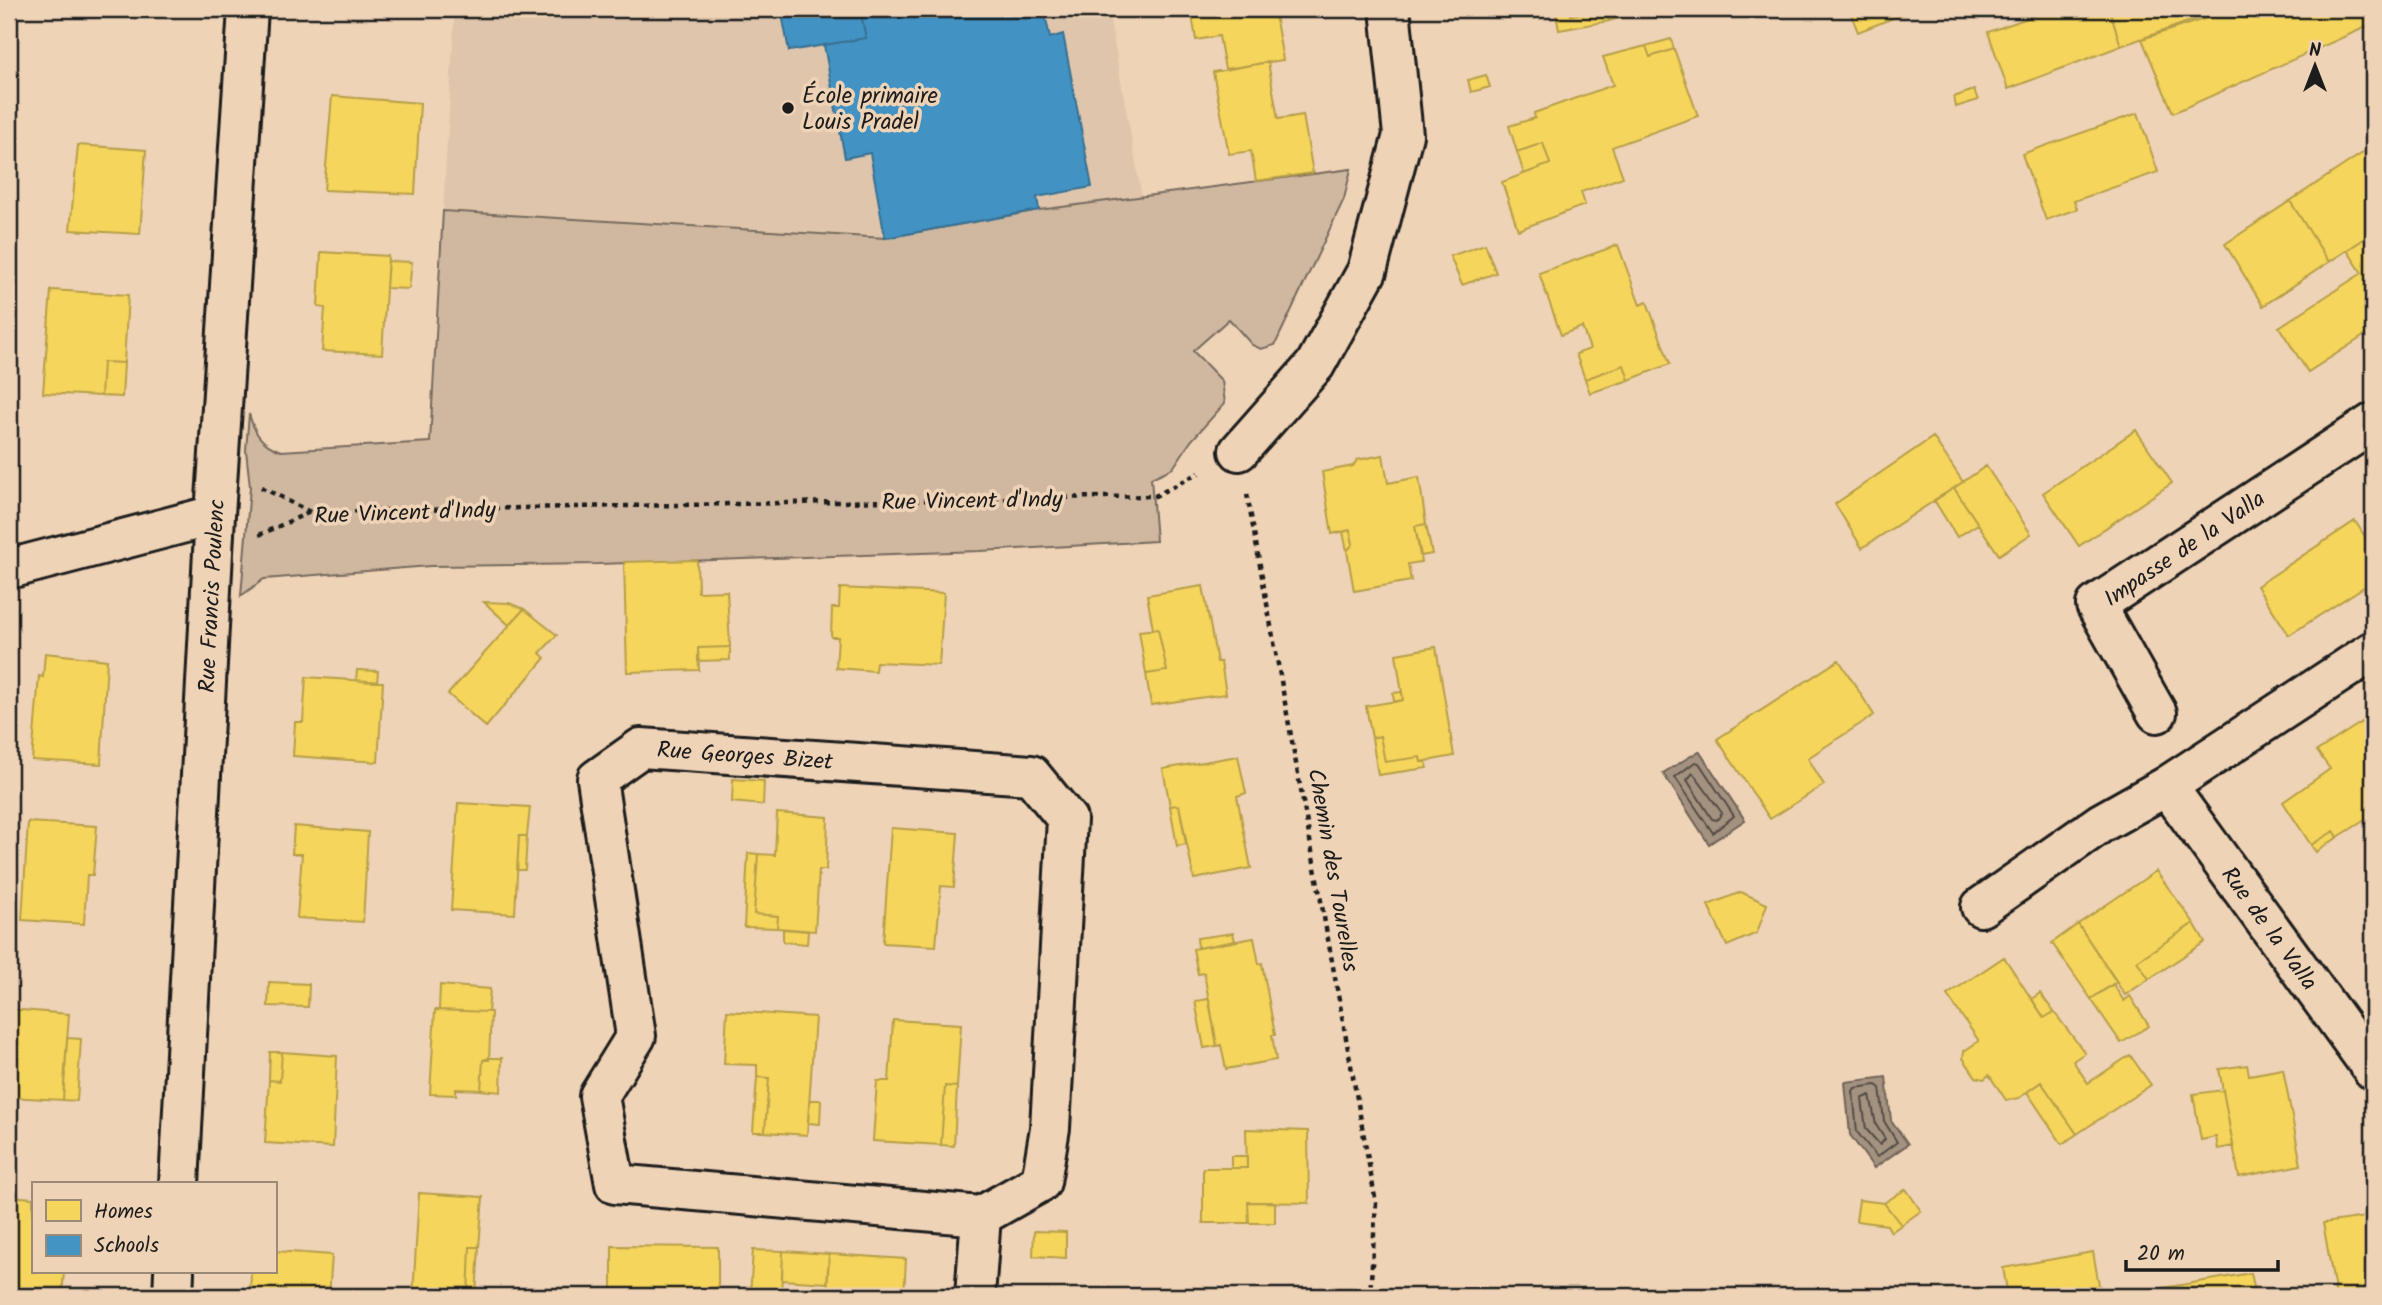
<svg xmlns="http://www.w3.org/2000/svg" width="2382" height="1305" font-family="Kalam,sans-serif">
  <rect width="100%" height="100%" fill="#efd3b6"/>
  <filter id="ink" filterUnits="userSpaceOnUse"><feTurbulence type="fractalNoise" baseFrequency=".0143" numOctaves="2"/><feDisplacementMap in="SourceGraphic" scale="14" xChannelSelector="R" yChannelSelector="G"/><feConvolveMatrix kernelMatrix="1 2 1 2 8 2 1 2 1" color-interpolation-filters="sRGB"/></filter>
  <g filter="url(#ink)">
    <path fill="#dfc5ab" d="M455 9H1108L1142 197 1039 210 885 238 443 211Z"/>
    <path fill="#d0b8a0" stroke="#766a5e" stroke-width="2" d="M1351 169 1344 199 1275 345 1261 349 1252 345 1229 319 1193 351 1222 381 1225 403 1191 441 1173 468 1151 478 1156 541 980 551 598 564 430 566 264 579 241 596 250 487 246 450 249 414C255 434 261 444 281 451L430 442 443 211 885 238 1039 210Z"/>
    <path fill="#a49280" stroke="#6e6358" stroke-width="2" d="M1699 751 1745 820 1709 844 1663 773Z
      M1886 1077 1891 1120 1908 1144 1874 1168 1850 1135 1845 1082Z"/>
    <path fill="#f6d55c" stroke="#b59e49" stroke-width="2" d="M1191 9H1274L1283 60 1225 69 1219 36 1196 40Z
      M1555 9H1569L1571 15 1606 9 1609 21 1559 30Z
      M1569 9H1598L1571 15Z
      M1606 9H1643V11L1609 21Z
      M1849 9H1910L1911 11 1858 32Z
      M2053 9H2109L2121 46 2008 89 1988 32Z
      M2109 9H2199L2202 17 2121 46Z
      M2235 9H2373V24L2173 113 2142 39Z
      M1671 39 1674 49 1650 57 1646 46Z
      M1646 46 1650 57 1674 49 1698 116 1612 147 1623 177 1581 192 1585 205 1518 230 1502 182 1550 164 1543 143 1517 152 1509 126 1535 118 1534 113 1613 85 1603 57Z
      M1268 62 1278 119 1303 115 1313 173 1256 181 1251 151 1229 154 1213 72Z
      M1486 75 1490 87 1471 92 1468 80Z
      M1974 90 1978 100 1956 107 1954 97Z
      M332 96 420 103 415 194 324 190Z
      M2138 113 2158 172 2074 201 2077 209 2046 220 2022 154Z
      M1543 143 1550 164 1524 174 1517 152Z
      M78 145 146 150 140 234 70 230Z
      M2373 146V233L2329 262 2290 201Z
      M2290 201 2329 262 2263 306 2225 244Z
      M2373 233V330L2308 372 2279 327 2362 273 2347 250Z
      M1485 244 1496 273 1462 285 1450 256Z
      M1618 245 1640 305 1647 302 1670 364 1629 380 1624 365 1585 379 1576 354 1590 349 1582 327 1561 335 1539 273Z
      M321 252 388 256 382 354 322 351 325 308 318 307Z
      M388 261 412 262 409 289 386 288Z
      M51 290 128 295 124 363 103 362 101 396 43 393Z
      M103 362 124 363 122 397 101 396Z
      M1624 365 1629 380 1590 393 1585 379Z
      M2136 430 2172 483 2079 546 2043 493Z
      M1933 437 1963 482 1862 548 1835 504Z
      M1383 455 1388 483 1419 477 1426 524 1415 526 1421 562 1408 564 1411 581 1354 591 1347 551 1353 544 1350 530 1332 534 1322 472 1353 466 1357 460Z
      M1986 466 2031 534 1999 555 1954 488Z
      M1954 488 1978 524 1957 537 1934 500Z
      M2355 521 2373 549V581L2289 635 2257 586Z
      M1426 524 1432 554 1421 556 1415 526Z
      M1350 530 1353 544 1347 551 1343 532Z
      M697 560 698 592 727 591 730 647 698 648 699 670 627 672 624 562Z
      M1203 586 1217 662H1221L1226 694 1151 705 1146 674 1167 671 1158 629H1153L1147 595Z
      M840 588 944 593 939 665 876 662 875 671 836 668 838 637H831L832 608H839Z
      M484 602 509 603 524 609 509 625Z
      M524 609 557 635 540 653 545 658 486 727 448 694Z
      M1158 629 1167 671 1146 674 1139 631Z
      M730 647V660L698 661V648Z
      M1436 647 1454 756 1421 762 1420 757 1385 762 1380 736 1372 738 1366 706 1403 700 1396 654Z
      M45 653 107 660 101 764 32 760 39 676 43 677Z
      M1839 660 1874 715 1808 758 1824 785 1770 819 1717 739Z
      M357 670 378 671 377 682 356 681Z
      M306 677 383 682 378 762 293 756 295 722H303Z
      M1402 692 1403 700 1394 702 1393 693Z
      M2365 720 2373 732V815L2338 837 2334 831 2311 845 2283 802 2330 769 2317 751Z
      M1380 736 1385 762 1420 757 1421 762H1426L1427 768 1378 775 1372 738Z
      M1238 756 1246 793 1237 796 1251 868 1194 879 1179 805 1170 806 1163 769Z
      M733 779 764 781 763 805 732 802Z
      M458 803 530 807 527 836H519L515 914 451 910Z
      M1179 805 1186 844 1177 846 1170 806Z
      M777 813 828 817 826 870H819L815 931 777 928 778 916 754 914 758 854 775 855Z
      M28 822 97 826 93 875H87L84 924 22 920Z
      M294 826 368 832 363 922 297 918 302 854H292Z
      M891 828 958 833 954 887 941 886 936 946 883 943Z
      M2334 831 2338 837 2316 852 2311 845Z
      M519 836H527L525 870H517Z
      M748 853 758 854 754 914 778 916 777 928 744 927Z
      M2156 871 2194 923 2137 961 2149 979 2125 995 2078 924Z
      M1741 892 1767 904 1757 933 1727 946 1708 905Z
      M2194 923 2205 942 2149 979 2137 961Z
      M2078 924 2117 982 2091 999 2052 943Z
      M783 929 808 931 807 944 783 942Z
      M1233 933 1235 941 1198 948 1197 938Z
      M1254 938 1259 964 1262 963 1275 1035H1272L1276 1060 1226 1069 1221 1045 1217 1046 1204 973 1198 974 1193 949Z
      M2004 957 2044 1018 2054 1012 2085 1053 2073 1061 2088 1083 2130 1055 2151 1085 2077 1134 2041 1082 2019 1098 2006 1100 1989 1075 1984 1079 1976 1077 1963 1058 1964 1051 1979 1041 1947 995Z
      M269 982 309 984 308 1007 268 1006Z
      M2113 984 2124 1001 2130 996 2149 1026 2121 1043 2091 999Z
      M440 985 490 989 488 1012 439 1010Z
      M2040 993 2054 1012 2044 1018 2032 999Z
      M1209 999 1217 1046 1204 1048 1195 1001Z
      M9 1009 69 1014 63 1100 9 1097Z
      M435 1010 491 1012 489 1060H483L481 1090 456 1089V1095L430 1094Z
      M727 1011 815 1017 807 1135 765 1132 769 1078 757 1077V1065L724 1064Z
      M893 1020 961 1024 957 1087 945 1086 941 1145 873 1141 877 1081H889Z
      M67 1038 81 1039 77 1101 63 1100Z
      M270 1052H282L280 1081 269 1080Z
      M282 1052 337 1056 333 1147 265 1143 269 1080 280 1081Z
      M489 1058H502L501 1092 481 1090 483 1060Z
      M2247 1065 2249 1075 2283 1069 2301 1165 2239 1177 2219 1069Z
      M757 1077 769 1078 765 1132H753Z
      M2041 1082 2077 1134 2062 1144 2027 1092Z
      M945 1086 957 1087 954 1146 941 1145Z
      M2223 1090 2233 1146 2218 1149 2216 1137 2201 1140 2193 1094Z
      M810 1100H821L820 1124 808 1123Z
      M1246 1129 1308 1131 1309 1203 1248 1202 1249 1223H1203V1168H1247Z
      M1231 1156H1247V1168H1231Z
      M1906 1189 1921 1211 1901 1225 1884 1203Z
      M419 1193 483 1197 479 1247H470L468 1296H413Z
      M9 1196 33 1198V1272H64L62 1296 9 1295Z
      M1859 1200 1884 1203 1901 1225 1891 1232 1887 1225 1856 1221Z
      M1248 1202H1275V1223H1249Z
      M2373 1216V1296H2336L2323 1223Z
      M1034 1231 1066 1232V1258L1033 1256Z
      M612 1246 718 1247V1296H612Z
      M470 1247H479L476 1296H468Z
      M753 1250 783 1251 781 1296H750Z
      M275 1251 332 1255 329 1296H250L251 1272H275Z
      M783 1251 829 1254 827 1283 782 1280Z
      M2093 1252 2101 1296H2008L2003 1268Z
      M829 1254 906 1259 904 1296H827Z
      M2251 1273 2256 1296H2164L2163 1288Z"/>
    <path fill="#4393c3" stroke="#376f91" stroke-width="2" d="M781 9H860L866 38 789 51Z
      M860 9H1044L1050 38 1063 34 1092 187 1037 197 1039 210 885 238 870 153 845 158 824 45 866 38Z"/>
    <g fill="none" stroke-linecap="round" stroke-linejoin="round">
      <path stroke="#524b44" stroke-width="2" d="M1695 762 1699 763 1734 816 1713 833 1675 777Z
        M1693 773 1722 813 1717 820 1712 819 1687 780Z
        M1876 1085 1880 1088 1884 1121 1897 1142 1877 1157 1857 1132 1853 1091 1855 1088Z
        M1870 1095 1876 1125 1885 1139 1880 1145 1866 1129 1862 1099Z"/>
      <g stroke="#1c1c1c" stroke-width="44">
        <path id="street" d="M1239 451 1315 365 1367 271 1403 135 1390 9
          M9 569 215 515
          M2373 651 2167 786 2373 1070
          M2157 713 2096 605 2373 423
          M641 748 1031 775 1067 819 1050 1128 1041 1182 981 1216 615 1184 599 1096 636 1036 597 779Z
          M1981 907 2101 823 2167 786
          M179 1184 215 515 248 9
          M173 1296 174 1272
          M975 1296 981 1216"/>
      </g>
      <path stroke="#1c1c1c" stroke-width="4.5" stroke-dasharray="5 5" stroke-linecap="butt" d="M261 487 310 512
        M1247 494 1376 1203 1370 1296
        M259 535 310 512 1155 496 1199 473"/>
      <use href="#street" stroke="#efd3b6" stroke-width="38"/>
    </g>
  </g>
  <circle fill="#1c1c1c" stroke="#efd3b6" stroke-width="2.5" cx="788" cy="108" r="7"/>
  <g text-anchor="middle" stroke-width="7" stroke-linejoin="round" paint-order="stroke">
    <g font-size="23" fill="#1c1c1c" stroke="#efd3b6" text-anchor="start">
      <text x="802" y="103">École primaire<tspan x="802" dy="26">Louis Pradel</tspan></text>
    </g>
    <g font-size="23" fill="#1c1c1c" stroke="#efd3b6">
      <text transform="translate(972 500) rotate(-1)" y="8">Rue Vincent d'Indy</text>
      <text transform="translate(405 512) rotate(-2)" y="8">Rue Vincent d'Indy</text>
      <text transform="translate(2184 548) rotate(-34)" y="8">Impasse de la Valla</text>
      <text transform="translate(211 596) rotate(-87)" y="8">Rue Francis Poulenc</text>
      <text transform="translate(745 755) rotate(4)" y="8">Rue Georges Bizet</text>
      <text transform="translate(1334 870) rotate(80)" y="8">Chemin des Tourelles</text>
      <text transform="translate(2270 928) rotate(54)" y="8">Rue de la Valla</text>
    </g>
  </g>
  <rect width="2382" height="1305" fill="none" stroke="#efd3b6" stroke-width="35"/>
  <rect x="18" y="18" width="2347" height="1270" fill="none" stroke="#1c1c1c" stroke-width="2.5" filter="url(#ink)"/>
  <rect x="32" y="1182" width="245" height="91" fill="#efd3b6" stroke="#9b8a78" stroke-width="2"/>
  <rect x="46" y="1200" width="35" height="21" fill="#f6d55c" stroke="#9b8a78" stroke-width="2"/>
  <text x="94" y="1218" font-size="21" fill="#1c1c1c">Homes</text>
  <rect x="46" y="1235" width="35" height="21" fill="#4393c3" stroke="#9b8a78" stroke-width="2"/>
  <text x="94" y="1252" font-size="21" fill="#1c1c1c">Schools</text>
  <g transform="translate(2315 66)" stroke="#efd3b6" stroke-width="5" paint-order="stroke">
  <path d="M0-5L12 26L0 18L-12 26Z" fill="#1c1c1c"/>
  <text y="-10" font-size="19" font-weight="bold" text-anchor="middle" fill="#1c1c1c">N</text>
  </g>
  <path d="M2126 1260v10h152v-10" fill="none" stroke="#1c1c1c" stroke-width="3.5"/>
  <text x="2137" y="1260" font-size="21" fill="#1c1c1c" stroke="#efd3b6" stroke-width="5" paint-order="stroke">20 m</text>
</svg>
